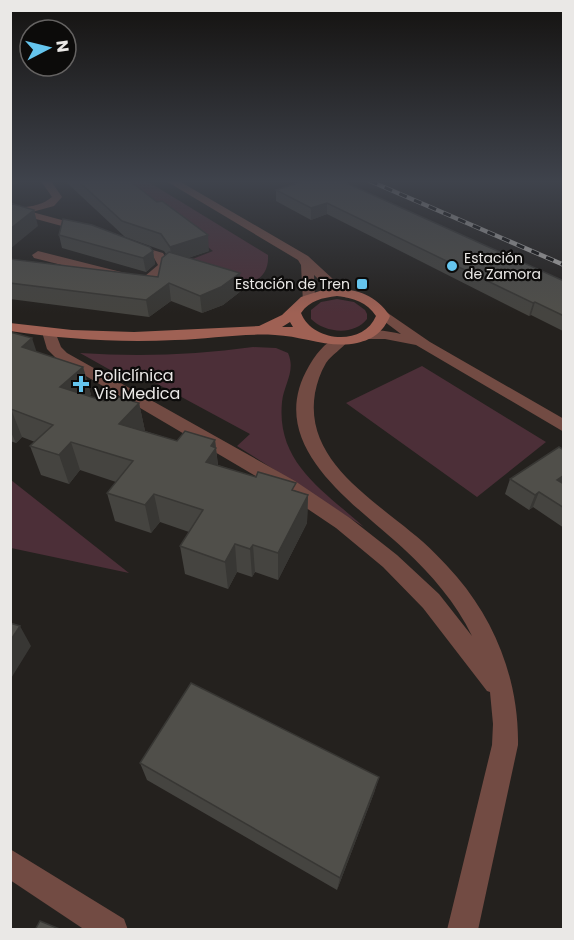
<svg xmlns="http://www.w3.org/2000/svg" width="574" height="940" font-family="Poppins,sans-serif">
  <rect width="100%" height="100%" fill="#24211e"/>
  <path fill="#4c2f38" d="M122 181H147L268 255C269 270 262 279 249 284L185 267 190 260 213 251Z
    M337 299 354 302 365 310 367 314V319C354 336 325 333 311 319V310L321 302Z
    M253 347 276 348 288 353C296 371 284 384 282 402 276 463 324 491 364 527L237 446 250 434 137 373 121 376 80 353C139 357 195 355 253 347Z
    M422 366 546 442 477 497 346 403Z
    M11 480 129 573 11 548Z"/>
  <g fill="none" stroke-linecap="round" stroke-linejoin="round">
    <path fill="#724b43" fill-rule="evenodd" d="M41 181H51L62 197 54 206 32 212 88 227V231L84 232 10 212V206C23 209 42 206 52 197Z
      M166 181H179L308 256 334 280 354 294 352 297C338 300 323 284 314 275L315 299 308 303 303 302 301 265 298 260Z
      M132 244 163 253 171 266 152 282 137 284 34 258 32 255 38 251 137 276H145L158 265 154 258 128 250 126 248Z
      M382 309 430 342 564 419V432L416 345 385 339H361L359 336C369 327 388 331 401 334L377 316 375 313Z
      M49 328 54 329 61 347 67 353 295 481 350 518 397 555 439 594 472 636C456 603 431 574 405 550 356 504 262 446 309 366 316 354 330 334 346 338L348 341C342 349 332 354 326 363 320 373 317 383 315 393 304 458 368 496 411 532 428 545 443 561 457 577 497 624 519 683 518 745L478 930H447L492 745 493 724 490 692 487 691 423 608 383 567 336 528 281 491 57 359 47 349 42 332Z
      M10 849 124 919 128 930H85L10 880Z"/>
    <path fill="#9f6154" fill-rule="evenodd" d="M326 289C352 287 375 293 390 316 383 332 374 339 357 343 329 349 303 336 275 335 242 333 208 339 175 340 120 343 65 339 10 331V323L72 330 134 332 259 326 282 315 301 297ZM337 296C353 298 367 302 376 316 363 347 312 342 301 313 310 300 322 298 337 296ZM290 322 293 327H282Z"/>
    <g stroke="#b7b5b2" stroke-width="4.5">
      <path id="rail" d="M370 181 564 265"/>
    </g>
    <use href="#rail" stroke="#0c0b0a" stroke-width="3" stroke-dasharray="8" stroke-linecap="butt"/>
  </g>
  <path fill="#454440" d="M65 181H130L209 251 188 258 241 291 223 305 202 313 171 301 149 317 10 299V259L158 277 166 254 164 251 125 237Z
    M304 181 564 281V330L563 331 531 315 529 316 327 214 311 220 276 201V190Z
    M59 235 153 251 155 264 146 272 62 248Z
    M10 332 37 352 83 367 91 395 89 396 104 401 139 403 145 431 177 441 215 440 218 465 308 495 307 523 278 580 255 572 252 577 237 572 228 589 185 574 180 546 189 532 160 522 151 533 115 521 107 493 116 482 80 470 69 484 41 475 30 446 35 442 22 437 16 443 10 441Z
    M564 450V528L533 507 529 510 505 494 510 479Z
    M140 763 379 777 374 793 337 890 147 780Z"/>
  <path fill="#383734" d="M10 181H21L10 187Z
    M327 203V214L311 220V208Z
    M34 210 38 226 10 249V229Z
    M208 235 209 251 172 263 170 247Z
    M153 251 155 264 146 272 143 258Z
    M240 273 241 291 223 305 202 313 200 296Z
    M169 283 171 301 149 317 146 300Z
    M535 302 531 315 529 316 533 303Z
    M32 338 41 365 22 347Z
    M83 367 91 395 69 415 60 387Z
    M139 403 145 431 126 452 119 424Z
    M11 409 22 437 16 443 10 430Z
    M215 440 219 476 206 462 211 446Z
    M71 442 80 470 69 484 59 455Z
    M564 475V485L557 480Z
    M539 492 533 507 529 510 535 495Z
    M154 494 160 522 151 533 145 505Z
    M308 495 307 523 278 580V553Z
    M235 544 237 572 228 589 225 562Z
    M253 545 255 572 252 577 250 549Z
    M20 626 31 646 10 680V641Z
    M379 777 374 793 337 890 340 878Z"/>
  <path fill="#504f4a" stroke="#383734" stroke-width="1.5" d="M78 181H130L157 202 162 201 208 235 170 247 161 234 122 221Z
    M304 181H342L564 281V316L535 302 533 303 327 203 311 208 276 190Z
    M10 203 34 210 10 229Z
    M63 219 92 225 150 247 153 251 143 258 59 235Z
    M169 252 240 273 221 287 200 296 169 283 146 300 10 283V259L158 277 162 258Z
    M10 332 32 338 22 347 83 367 60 387 104 401 112 395 139 403 119 424 177 441 185 431 215 440 211 446 216 448 206 462 256 477 258 472 296 483 292 490 308 495 278 553 253 545 250 549 235 544 225 562 180 546 203 510 154 494 145 505 107 493 133 461 71 442 59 455 30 446 53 425 11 409 10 410Z
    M559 447 564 450V475L557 480 564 484V508L539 492 535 495 510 479Z
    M10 623 20 626 10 641Z
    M191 683 379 777 340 878 140 763Z
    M40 921 62 930H35Z"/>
  <linearGradient id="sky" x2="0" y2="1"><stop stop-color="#141210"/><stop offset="0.58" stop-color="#3f434c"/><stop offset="1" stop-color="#3f434c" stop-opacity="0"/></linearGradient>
  <rect width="574" height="313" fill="url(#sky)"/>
  <g fill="#65c5ee" stroke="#0c0b0a" stroke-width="2">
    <circle cx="452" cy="266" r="6"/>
    <rect x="356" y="278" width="12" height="12" rx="3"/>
    <path d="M78 375h6v6h6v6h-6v6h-6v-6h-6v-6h6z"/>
  </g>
  <g text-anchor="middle" stroke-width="4.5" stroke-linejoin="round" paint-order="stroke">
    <g font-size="14" fill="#eae8e6" stroke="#0c0b0a" text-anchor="start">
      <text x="464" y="263">Estación<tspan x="464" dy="16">de Zamora</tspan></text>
      <text x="350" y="289" text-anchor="end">Estación de Tren</text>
    </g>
    <g font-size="16" fill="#eae8e6" stroke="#0c0b0a" text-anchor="start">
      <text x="94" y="381">Policlínica<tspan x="94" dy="18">Vis Medica</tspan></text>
    </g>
  </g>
  <rect width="574" height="940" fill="none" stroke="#eae8e6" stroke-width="24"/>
  <g transform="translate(48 48) rotate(83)"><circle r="28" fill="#0c0b0a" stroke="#656362" stroke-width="1.5"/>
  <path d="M0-4.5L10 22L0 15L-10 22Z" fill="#65c5ee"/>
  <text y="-9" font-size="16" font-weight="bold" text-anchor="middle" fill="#eae8e6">N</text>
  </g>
</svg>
